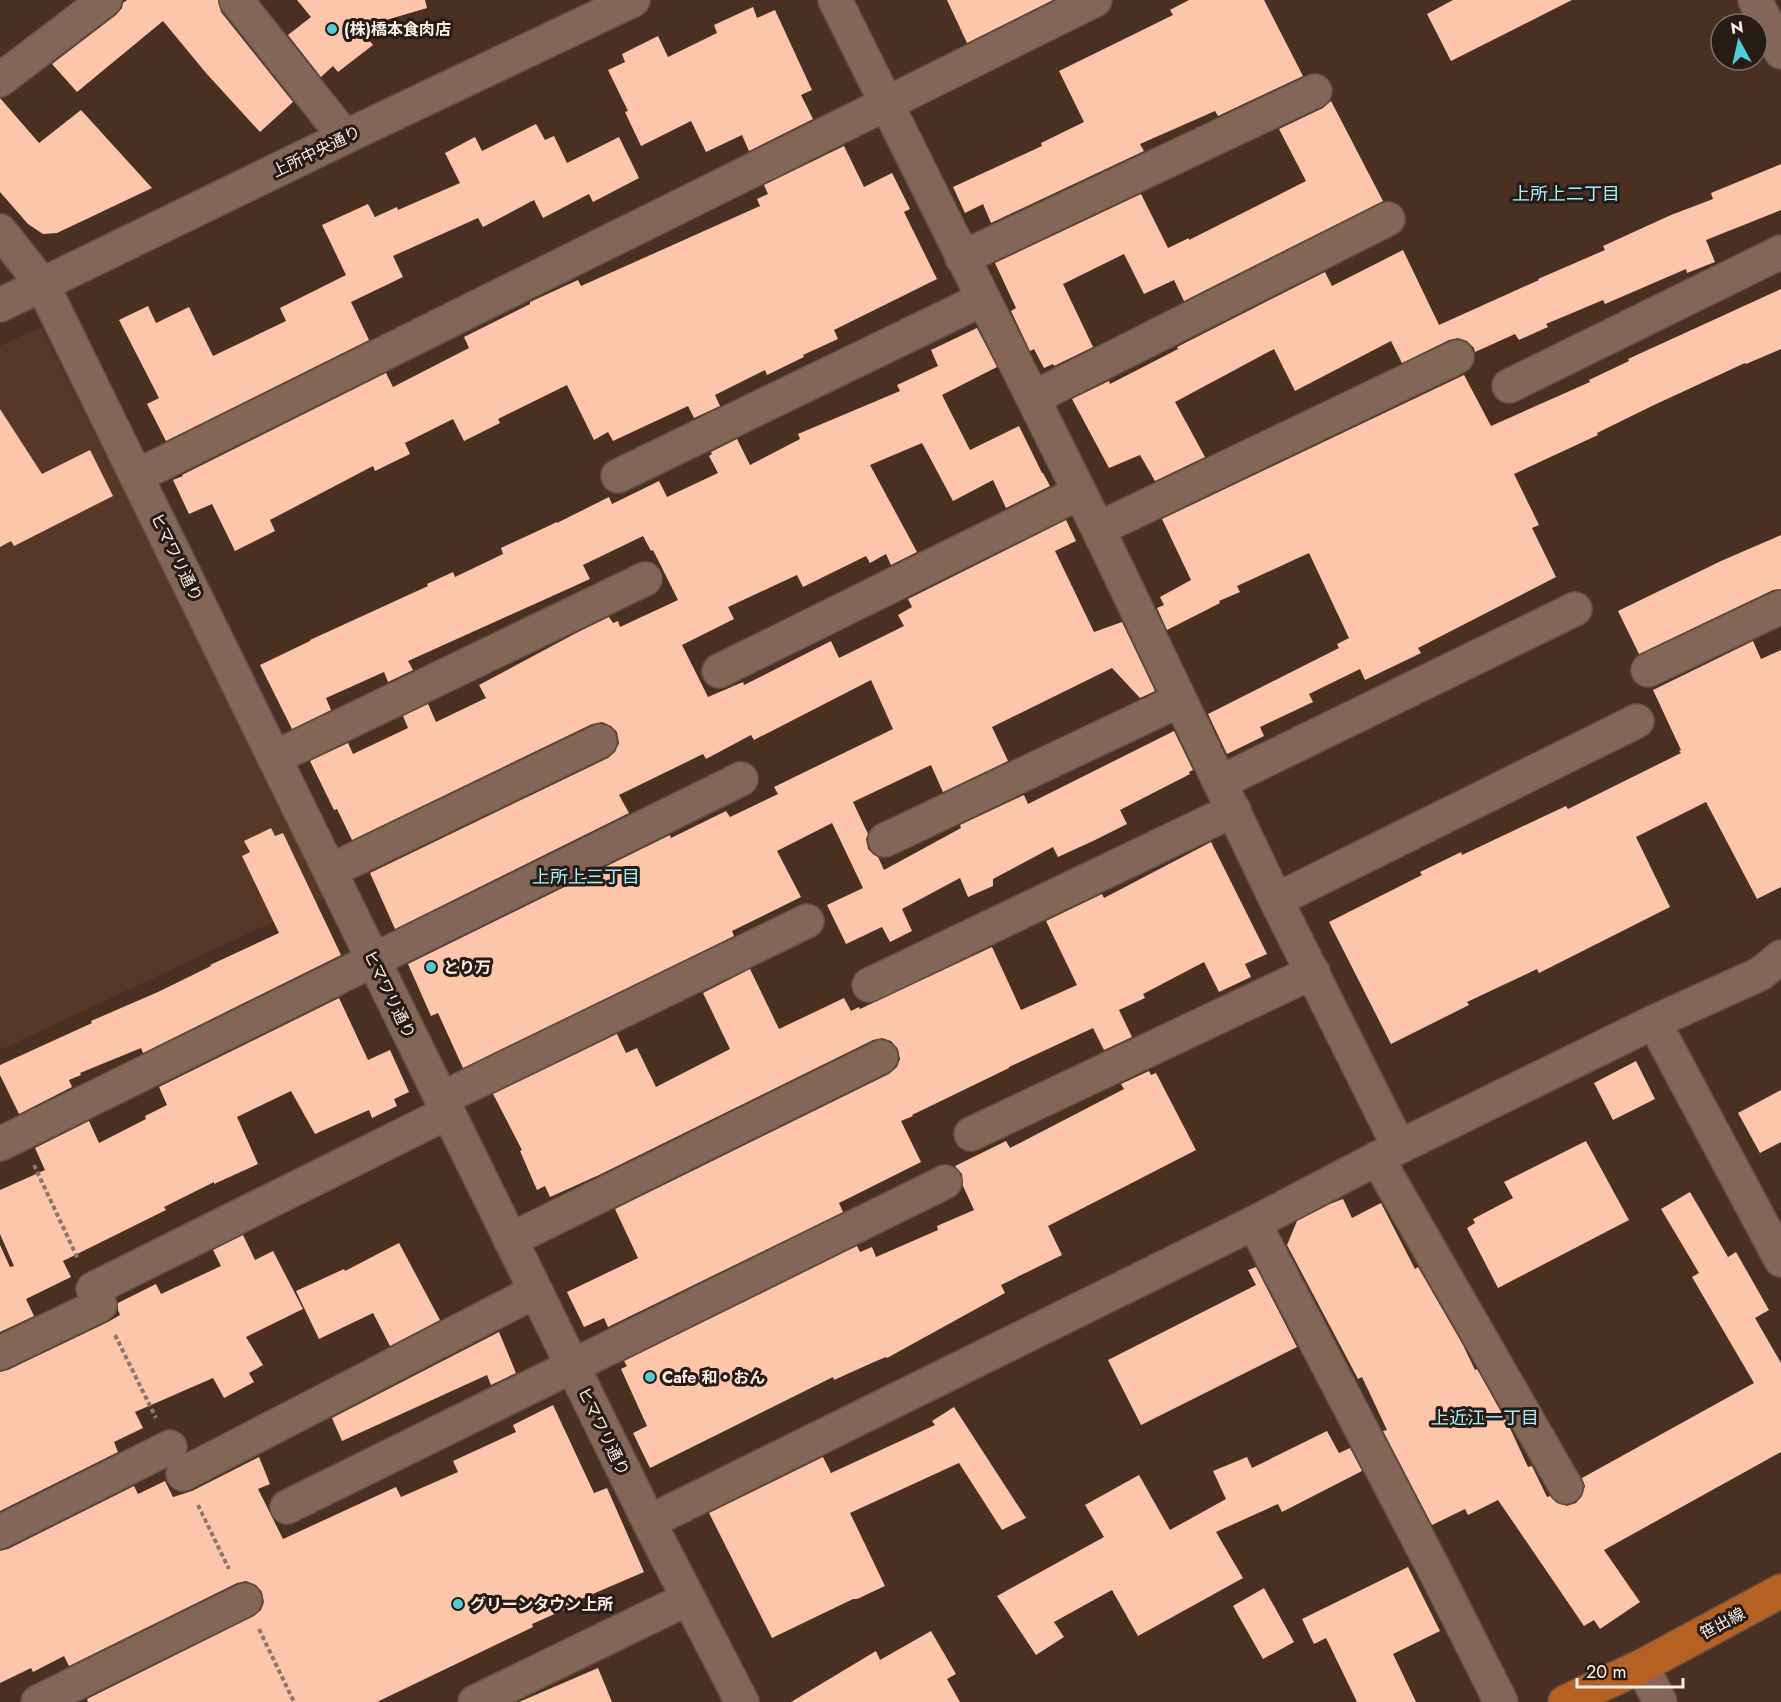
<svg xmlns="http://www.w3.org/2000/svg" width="1781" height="1702" font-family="Jost,'Noto Sans JP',sans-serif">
  <rect width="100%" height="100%" fill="#4a3023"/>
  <path fill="#573828" d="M41 327 326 897 0 1050V346Z"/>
  <path fill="#fdc5aa" d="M127 0H218L221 12 293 102 260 132 206 73 163 21 77 92 52 64 116 15 122 8 123 3Z
    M297 0H425L427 8 359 28 373 45 338 72 333 66 321 77 288 35 311 17Z
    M947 0H1053L967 43Z
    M1189 0H1264L1303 76 1218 116 1215 111 1140 144 1144 151 991 223 983 204 965 213 953 187 1042 146 1041 143 1084 122 1059 71 1173 15 1170 10Z
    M1453 0H1572L1451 61 1427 14Z
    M753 7 757 18 775 10 812 90 801 95 813 119 749 151 742 135 706 152 691 121 641 146 625 112 628 111 608 70 625 62 622 54 658 36 668 57 717 33 714 25Z
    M0 98 39 143 81 110 152 188 57 233 43 234 28 224 0 192Z
    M1331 101 1383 201 1184 301 1174 280 1144 294 1124 254 1063 284 1093 347 1054 366 1053 364 1044 368 1034 349 1030 351 1011 311 1016 308 995 263 1141 194 1168 248 1189 238V240L1306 181 1279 129 1323 108Z
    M536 124 545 140 554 136 567 163 619 137 639 178 593 202 589 194 543 218 534 200 483 227 478 218 393 256 403 277 351 302 369 340 166 441 147 404 159 398 119 320 148 306 156 323 189 307 213 356 286 321 280 308 346 275 322 225 368 204 375 217 397 207 398 210 460 183 445 153 475 137 482 151Z
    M844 146 864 187 892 173 910 209 904 212 937 279 834 330 838 339 803 355 804 357 767 375 765 370 715 395 720 406 694 418 688 406 613 441 608 432 594 440 567 385 498 419 500 423 464 441 453 419 405 443 410 454 375 471 373 466 270 520 275 531 235 551 212 504 189 514 173 480 183 476 182 475 386 373 393 387 469 348 464 337 530 304V302L578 280 581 286 760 206 757 199 768 194 764 185Z
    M1781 164V210L1706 240 1715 262 1687 273 1686 269 1605 304 1603 300 1546 324 1548 327 1519 340 1515 334 1475 352 1474 348 1467 341 1458 338 1449 340 1402 363 1391 341 1295 391 1274 349 1175 402 1205 457 1155 481 1140 455 1109 468 1072 399 1109 381 1110 384 1178 349 1177 347 1325 272 1332 286 1403 250 1439 325 1539 280 1538 279 1605 250 1603 246 1671 215 1713 199 1711 193Z
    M1781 289V349L1746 364 1745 363 1654 405 1597 433 1598 435 1514 474 1539 525 1532 528 1556 577 1418 648 1421 653 1365 680 1360 669 1309 694 1313 702 1260 727 1264 736 1227 754 1208 714 1339 648 1337 644 1349 638 1309 553 1237 586 1240 592 1219 601 1220 603 1167 630 1157 608 1164 605 1160 597 1191 580 1162 519 1464 375 1491 426 1590 382 1589 380 1629 361 1628 359Z
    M977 328 997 367 942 395 970 450 1019 426 1042 473H1043L1050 486 1006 508 993 480 953 501 922 443 870 465 917 552 891 565 886 554 870 563 866 556 803 587 797 575 728 607 734 619 682 645 708 697 743 682 744 685 831 641 839 658 904 626 898 615 912 607 908 599 1066 520 1076 541 1055 551 1094 632 1122 622 1155 691 1140 698 1112 668 992 727 1008 761 943 792 931 765 853 802 868 834 866 839 868 849 874 855 878 857 884 870 961 828 960 825 1024 795 1028 804 1174 731 1193 770 1189 772 1190 774 1120 810 1127 824 1093 841 1058 857 1053 847 993 879V886L968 897 960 878 902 909 912 931 890 942 882 927 846 944 827 905 863 888 832 823 777 851 801 897 732 931 734 936 463 1068 438 1013 431 1016 408 964 670 835 671 838 726 811 730 817 778 794 774 787 893 729 871 680 754 740 751 735 706 759 703 754 619 795 629 813 395 929 370 873 608 758 615 752 619 743 617 732 611 726 602 722 592 724 352 840 337 809 334 810 310 761 348 743 353 754 408 728 403 716 428 704 436 722 486 698 479 685 578 632 609 617 613 623 618 621 620 627 678 600 653 550 651 551 643 536 583 565 590 579 408 661 413 670 388 682 384 672 326 698 331 710 292 729 260 665 310 641V640L428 586 427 584 453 572 455 577 503 554 501 548 557 522V523L609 497 612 504 659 481 667 497 718 473 709 456 712 454 711 452 737 439 750 465 800 439 798 434 900 391 897 385 938 366 931 350Z
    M0 409 42 474 90 450 113 496 14 546 11 541 0 547Z
    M1781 535V589L1773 590 1639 654 1618 611 1721 561Z
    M1753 641 1761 659 1781 650V887L1757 899 1706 802 1636 837 1670 907 1539 973 1537 969 1467 1002 1469 1005 1391 1044 1329 922 1422 875 1420 872 1461 852 1462 855 1566 806 1568 809 1681 753 1679 751 1681 750 1653 690Z
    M271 828 275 836 283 833 341 955 143 1053 141 1048 80 1073 81 1075 69 1080 72 1087 19 1114 0 1075V1065L92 1023 91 1021 158 992 211 966 210 965 279 933 242 856 250 852 244 841Z
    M1211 842 1267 954 1245 964 1251 977 1219 992 1204 962 1143 994 1145 998 1119 1010 1132 1037 1104 1050 1093 1028 1009 1067V1068L912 1115 913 1116 901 1121 921 1162 839 1203 843 1212 608 1327 604 1318 584 1327 567 1292 638 1258 615 1209 889 1074 897 1067 900 1059 898 1049 891 1041 882 1038 873 1040 599 1175 550 1197 545 1186 537 1190 520 1151 522 1150 493 1094 617 1034 626 1053 637 1048 656 1087 730 1049 703 993 750 969 779 1029 844 998 851 1011 859 1007 860 1009 992 947 1021 1010 1077 985 1046 921 1102 894 1104 898Z
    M339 998 368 1060 390 1050 409 1092 394 1099 397 1106 372 1118 369 1110 315 1134 291 1091 237 1117 258 1164 214 1184V1182L164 1207 166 1210 63 1261 71 1277 26 1299 34 1316 0 1332V1245L10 1267 14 1266 0 1234V1190L45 1170 35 1148 89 1121 99 1143 146 1119 145 1116 167 1105 159 1087Z
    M1636 1061 1655 1099 1613 1120 1594 1083Z
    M1149 1071 1151 1075 1156 1073 1196 1150 1048 1226 1062 1255 1001 1285 1005 1293 887 1358 886 1357 874 1362 834 1380 833 1377 650 1468 633 1433 647 1426 621 1369 627 1366 624 1361 857 1246 860 1252 872 1247 876 1257 938 1230 937 1226 974 1210 963 1186 962 1174 955 1166 1006 1141 1010 1148 1124 1089 1121 1084Z
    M1781 1090V1142L1760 1153 1738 1113Z
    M1586 1141 1629 1220 1498 1288 1467 1228 1475 1223 1473 1219 1513 1198 1504 1182Z
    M1690 1192 1728 1257 1736 1252 1769 1310 1755 1318 1781 1363V1452L1604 1550 1640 1602 1600 1629 1594 1620 1584 1626 1498 1500 1468 1515 1465 1509 1432 1525 1383 1431 1387 1430 1362 1377 1358 1379 1287 1245 1297 1221 1330 1204 1343 1199 1352 1218 1381 1203 1415 1269 1418 1267 1463 1345 1475 1370 1477 1369 1509 1426 1528 1467 1532 1466 1547 1497 1550 1496 1557 1503 1567 1506 1576 1503 1582 1496 1585 1486 1582 1478 1754 1383 1692 1277 1699 1273 1661 1209Z
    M243 1235 255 1260 273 1251 303 1309 246 1337 263 1365 249 1373 254 1382 224 1398 213 1378 135 1412 143 1428 114 1442 118 1452 0 1511V1372L8 1370 108 1322 120 1315 118 1310V1303L156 1284 161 1294 221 1266 213 1250Z
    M399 1243 440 1320 390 1346 373 1313 319 1339 296 1291 344 1269 345 1271Z
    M1256 1267 1297 1347 1141 1425 1108 1360 1256 1285 1248 1270Z
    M499 1332 516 1373 491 1385 487 1375 342 1441 332 1418Z
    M553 1405 594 1493 607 1488 644 1572 581 1599 582 1602 532 1624 533 1627 377 1702H88L87 1699 254 1616 261 1610 264 1602 262 1592 256 1585 246 1581 237 1583 69 1666 64 1656 33 1672 31 1668 0 1683V1551L8 1549 134 1486 138 1494 165 1481 173 1497 192 1491 259 1457 270 1484 258 1489 283 1539 396 1487 401 1497 458 1472 453 1461 516 1432 513 1425Z
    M954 1407 1026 1518 1002 1530 959 1463 850 1513 885 1586 857 1599H853L772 1638 709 1513 823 1457 831 1473 935 1425 932 1421Z
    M1327 1431 1339 1453 1350 1448 1362 1471 1282 1512 1278 1504 1216 1532 1243 1578 1138 1636 1112 1590 1054 1622 1064 1637 1036 1655 997 1596 1104 1537 1085 1505 1139 1475 1170 1530 1226 1499 1213 1471 1247 1457 1252 1468Z
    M1408 1567 1440 1631 1393 1654 1416 1702H1357L1326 1638 1314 1644 1302 1619Z
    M1264 1588 1294 1642 1263 1659 1233 1606Z
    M931 1631 956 1674 947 1679 960 1702H791L876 1651 880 1660Z
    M598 1668 612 1702H519Z"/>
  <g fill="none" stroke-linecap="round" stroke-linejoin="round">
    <g stroke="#654f44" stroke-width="36">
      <path id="minor" d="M236 0 345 137
        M835 0 1098 529 1276 900 1399 1147
        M1755 0 1781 52
        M0 80 105 0
        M0 231 42 284 649 1522 742 1702
        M962 258 1315 91
        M1509 386 1781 252
        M1033 398 1388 219
        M137 476 1095 0
        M618 476 983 299
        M1098 529 1457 357
        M1648 670 1781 607
        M719 671 1079 493
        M274 758 645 579
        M1221 782 1575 609
        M885 840 1180 700
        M330 871 600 741
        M1276 900 1637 721
        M869 985 1234 810
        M1654 1022 1781 1260
        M441 1099 807 921
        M971 1134 1313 972
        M0 1144 741 779
        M1377 1158 1566 1487
        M1254 1223 1436 1573 1501 1702
        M510 1240 881 1057
        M93 1289 447 1113
        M0 1353 100 1305
        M183 1474 536 1291
        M287 1507 945 1182
        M649 1522 1254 1223 1399 1147 1654 1022 1760 974 1781 957
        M0 1532 170 1447
        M1642 1666 1660 1702
        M38 1702 245 1600
        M475 1702 687 1599"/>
    </g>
    <g stroke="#654f44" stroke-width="36">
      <path id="tertiary" d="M0 305 345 137 633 0"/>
    </g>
    <g stroke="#654f44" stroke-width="36">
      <path id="primary" d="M1565 1702 1642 1666 1781 1591"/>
    </g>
    <path stroke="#8c766b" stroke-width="4" stroke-dasharray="4.5 3" stroke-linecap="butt" d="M34 1165 78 1259
      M115 1335 156 1418
      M198 1505 229 1569
      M259 1629 294 1702"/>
    <use href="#minor" stroke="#836658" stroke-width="33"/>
    <use href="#tertiary" stroke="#836658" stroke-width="33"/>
    <use href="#primary" stroke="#b56124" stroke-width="33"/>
  </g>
  <g fill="#52cbd9" stroke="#271b16" stroke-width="2">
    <circle cx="332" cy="29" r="6"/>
    <circle cx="431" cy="967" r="6"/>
    <circle cx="650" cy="1377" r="6"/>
    <circle cx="458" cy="1604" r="6"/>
  </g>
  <g text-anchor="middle" stroke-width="6" stroke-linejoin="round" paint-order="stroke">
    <g font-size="16" font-weight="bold" fill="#ffeee6" stroke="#271b16" text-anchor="start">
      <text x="344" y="35">(株)橋本食肉店</text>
      <text x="443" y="973">とり万</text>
      <text x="662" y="1383">Cafe 和・おん</text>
      <text x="470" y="1610">グリーンタウン上所</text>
    </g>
    <g font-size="16" fill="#ffeee6" stroke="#271b16">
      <text transform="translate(316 151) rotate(-26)" y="6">上所中央通り</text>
      <text transform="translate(177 557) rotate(64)" y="6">ヒマワリ通り</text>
      <text transform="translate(390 994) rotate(64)" y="6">ヒマワリ通り</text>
      <text transform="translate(604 1431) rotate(64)" y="6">ヒマワリ通り</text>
      <text transform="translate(1722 1623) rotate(-28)" y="6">笹出線</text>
    </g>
    <g font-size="18" fill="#a2f3fd" stroke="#271b16">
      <text x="1566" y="200">上所上二丁目</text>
      <text x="586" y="883">上所上三丁目</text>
      <text x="1485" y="1424">上近江一丁目</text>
    </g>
  </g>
  <g transform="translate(1739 42) rotate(352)"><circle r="28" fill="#271b16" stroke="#7d6f69" stroke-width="1.5"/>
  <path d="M0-4.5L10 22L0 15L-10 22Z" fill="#52cbd9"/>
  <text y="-9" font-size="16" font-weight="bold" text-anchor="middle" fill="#ffeee6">N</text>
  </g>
  <path d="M1577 1678v9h106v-9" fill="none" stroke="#ffeee6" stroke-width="3"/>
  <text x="1586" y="1678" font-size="18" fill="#ffeee6" stroke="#271b16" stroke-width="4.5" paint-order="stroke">20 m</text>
</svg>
